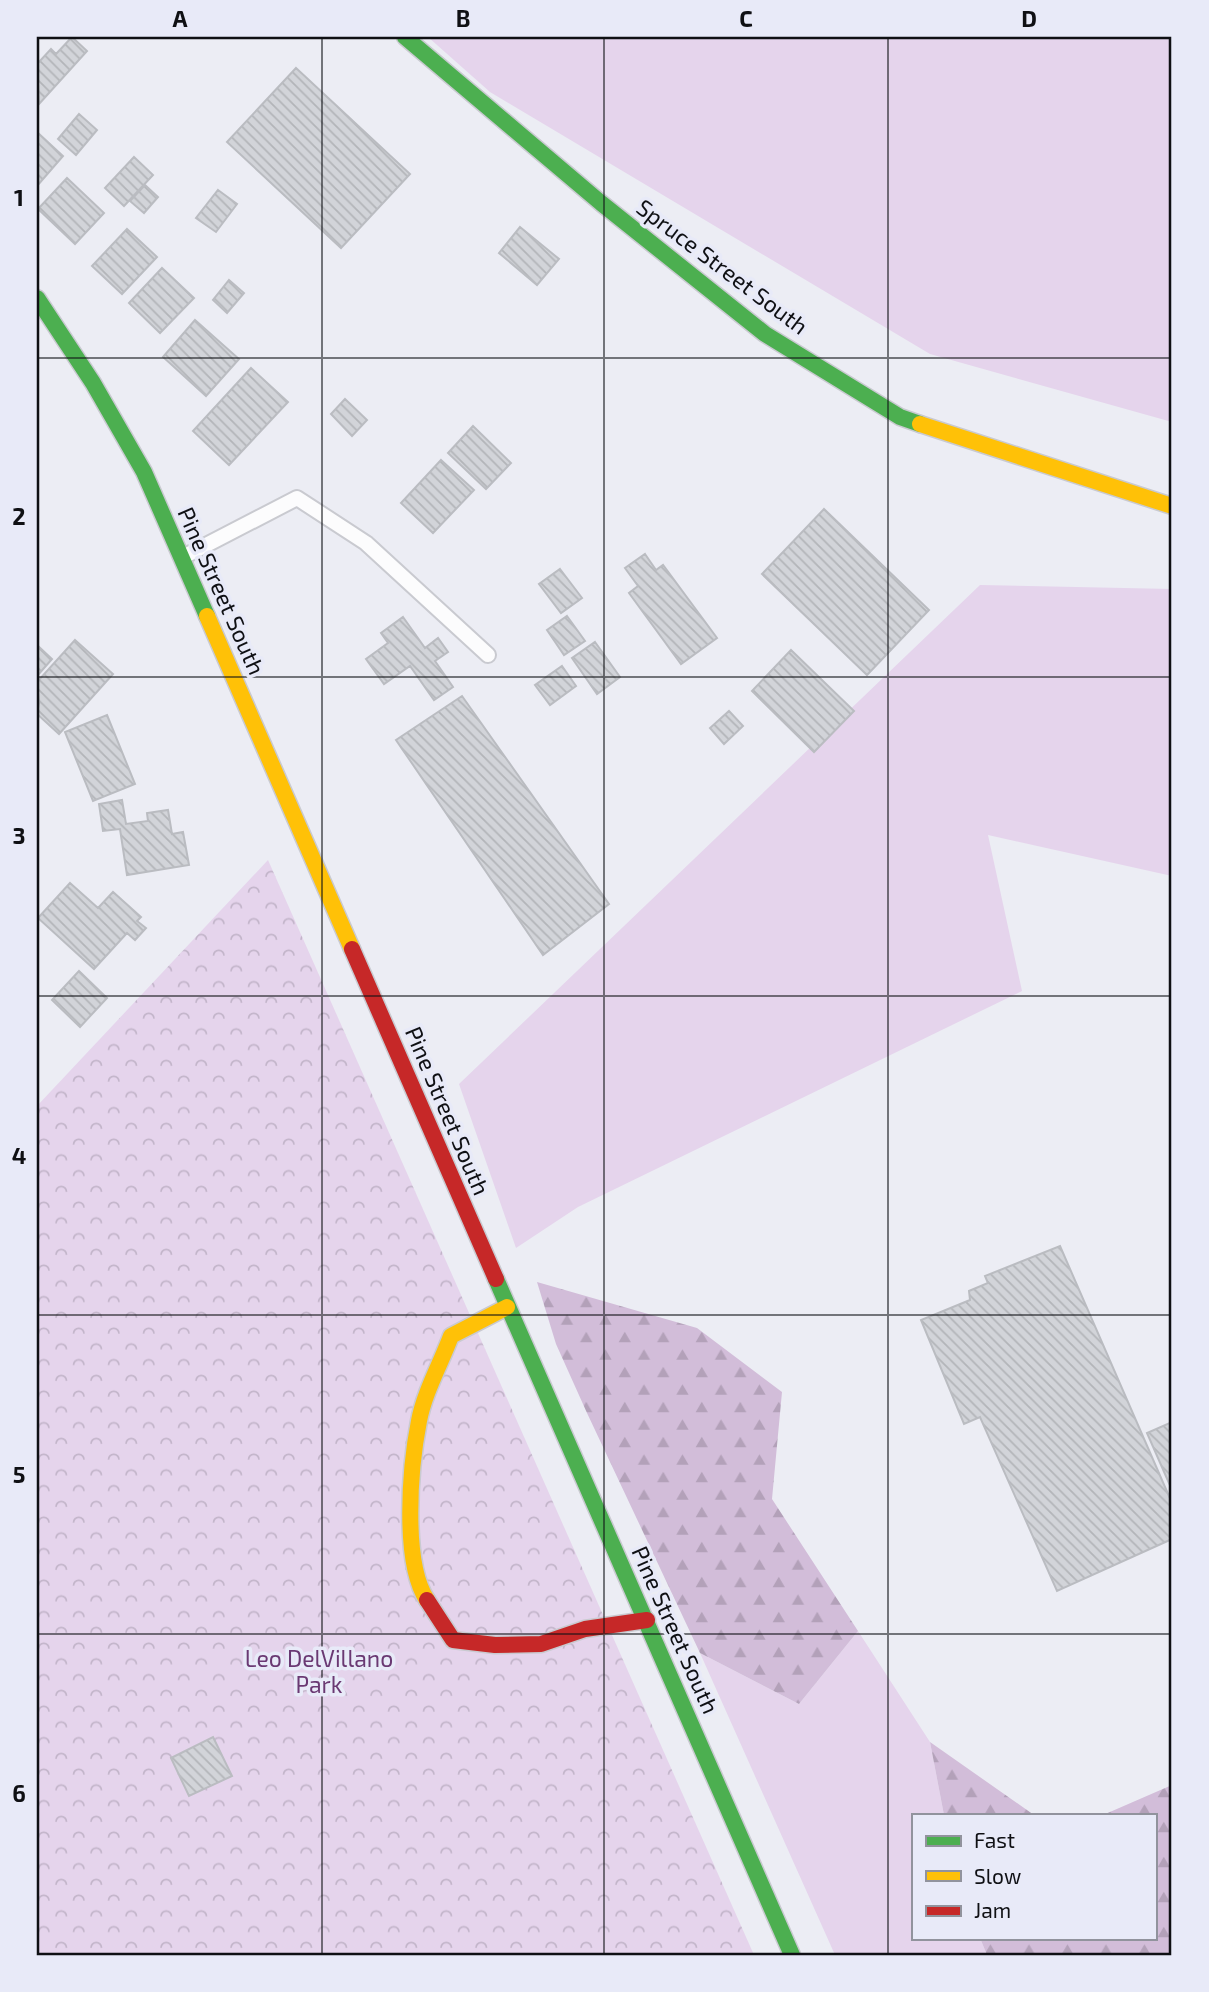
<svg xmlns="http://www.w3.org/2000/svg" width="1209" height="1992" font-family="'Exo 2',sans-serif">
  <defs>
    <pattern id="forest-firs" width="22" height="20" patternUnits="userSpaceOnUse" patternTransform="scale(1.75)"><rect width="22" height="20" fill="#d2bdd9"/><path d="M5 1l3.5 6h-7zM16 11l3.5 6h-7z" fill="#b3a1b9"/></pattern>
    <pattern id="park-crowns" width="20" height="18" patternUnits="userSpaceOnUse" patternTransform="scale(1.75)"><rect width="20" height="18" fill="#e5d4ec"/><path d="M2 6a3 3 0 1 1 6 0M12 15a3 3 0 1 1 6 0" fill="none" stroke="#c3b5ca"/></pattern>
    <pattern id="building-back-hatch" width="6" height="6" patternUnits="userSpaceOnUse" patternTransform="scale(1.75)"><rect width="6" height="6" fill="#d2d4d9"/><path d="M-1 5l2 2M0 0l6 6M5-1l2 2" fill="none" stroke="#b3b5b9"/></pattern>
  </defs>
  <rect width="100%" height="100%" fill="#ecedf4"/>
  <path fill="#e5d4ec" d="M428 37H1172V422L930 354 490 92Z
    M980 585 1172 589V876L988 835 1022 991 578 1207 516 1248 459 1084Z
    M858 1631 930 1742 944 1815H913V1938H980L987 1955H835L700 1653 799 1704Z"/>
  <path fill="url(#forest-firs)" d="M537 1282 697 1328 782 1392 772 1499 858 1631 799 1704 700 1653 587 1413 556 1344Z
    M930 1742 1034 1815H944Z
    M1172 1785V1955H987L980 1938H1155V1815H1103Z"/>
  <path fill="url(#park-crowns)" d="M268 860 754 1955H37V1106Z"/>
  <path fill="url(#building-back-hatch)" stroke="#babcc1" stroke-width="2" d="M72 37 87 51 39 104 37 64 51 49 56 54Z
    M296 68 410 174 341 248 227 142Z
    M79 114 97 130 76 155 58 139Z
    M37 132 63 156 37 186Z
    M134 157 153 175 124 206 105 188Z
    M67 178 104 213 75 244 38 209Z
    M145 185 158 197 144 213 130 201Z
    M218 190 237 204 216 232 196 218Z
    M520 227 559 259 537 285 499 253Z
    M127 229 157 257 122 294 92 266Z
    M162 268 194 298 160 333 129 303Z
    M229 280 244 293 227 313 213 300Z
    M195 320 239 359 206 396 163 357Z
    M251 368 288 402 229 465 193 431Z
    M345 399 367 420 352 436 331 414Z
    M473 426 511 463 486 489 448 453Z
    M441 460 474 490 433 533 401 503Z
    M824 509 929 610 867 675 762 574Z
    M645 554 656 570 663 565 717 638 681 664 629 593 638 586 625 568Z
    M560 569 582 598 561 613 539 584Z
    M567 616 585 641 564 655 547 630Z
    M403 617 425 648 438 638 448 652 435 661 453 687 434 700 410 666 384 684 366 659 388 643 381 633Z
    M75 640 113 674 59 734 37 714 39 703 37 682Z
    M595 642 620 677 597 694 572 658Z
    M37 645 52 659 37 676Z
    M791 650 854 711 814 752 752 691Z
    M562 666 576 686 550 705 535 685Z
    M462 696 609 904 543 955 396 740Z
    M729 711 743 726 724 744 710 728Z
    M107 715 135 784 93 801 65 732Z
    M122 800 126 824 148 821 147 813 168 810 172 834 183 832 189 865 127 875 120 829 103 831 99 804Z
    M70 883 98 908 113 892 141 917 137 921 146 928 135 940 127 933 94 969 38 918Z
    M79 971 107 998 80 1027 52 1000Z
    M1060 1246 1172 1503V1539L1057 1591 980 1417 964 1424 921 1320 970 1300 969 1291 988 1283 985 1276Z
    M1172 1422V1490L1147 1433Z
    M213 1737 232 1776 189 1796 171 1758Z"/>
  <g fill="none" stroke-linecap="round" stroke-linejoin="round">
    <g stroke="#c9cad0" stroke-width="18">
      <path id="lane" d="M183 557 297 498 366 543 488 655"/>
    </g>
    <g stroke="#c9cad0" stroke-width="19">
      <path id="fast" d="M405 37 601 203 765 334 900 417 920 424
        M37 298 93 383 144 472 207 616
        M496 1279 792 1955"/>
    </g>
    <g stroke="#c9cad0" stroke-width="19">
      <path id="slow" d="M920 424 1172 506
        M207 616 352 949
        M427 1600C402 1562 410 1466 419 1421 424 1393 441 1363 451 1336L507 1307"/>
    </g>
    <g stroke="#c9cad0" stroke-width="19">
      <path id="jam" d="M352 949 496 1279
        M427 1600 453 1640 495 1645 541 1644 585 1629 647 1620"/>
    </g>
    <use href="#lane" stroke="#fcfcfd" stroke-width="14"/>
    <use href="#fast" stroke="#4caf50" stroke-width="16"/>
    <use href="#slow" stroke="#ffc107" stroke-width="16"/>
    <use href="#jam" stroke="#c62828" stroke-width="16"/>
  </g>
  <path fill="none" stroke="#0f1014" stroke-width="2" stroke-opacity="0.55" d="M322 37V1955M604 37V1955M888 37V1955M37 358H1172M37 677H1172M37 996H1172M37 1315H1172M37 1634H1172"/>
  <g text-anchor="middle" stroke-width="7" stroke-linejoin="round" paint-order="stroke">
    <g font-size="23" fill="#0f1014" stroke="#e8eaf8">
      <text transform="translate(722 267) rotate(37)" y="8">Spruce Street South</text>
      <text transform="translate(221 591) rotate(66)" y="8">Pine Street South</text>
      <text transform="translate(447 1111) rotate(67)" y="8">Pine Street South</text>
      <text transform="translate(675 1630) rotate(66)" y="8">Pine Street South</text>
    </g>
    <g font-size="23" fill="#6a3973" stroke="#e8eaf8">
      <text x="319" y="1667">Leo DelVillano<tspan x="319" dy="26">Park</tspan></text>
    </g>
  </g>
  <rect width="1209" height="1992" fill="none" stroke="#e8eaf8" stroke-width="77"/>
  <rect x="912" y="1814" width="245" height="126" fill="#e8eaf8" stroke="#91939d" stroke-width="2"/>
  <rect x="926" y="1836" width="35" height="10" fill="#4caf50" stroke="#91939d" stroke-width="2"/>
  <text x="974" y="1848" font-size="21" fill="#0f1014">Fast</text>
  <rect x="926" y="1871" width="35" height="10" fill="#ffc107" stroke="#91939d" stroke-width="2"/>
  <text x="974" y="1884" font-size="21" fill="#0f1014">Slow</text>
  <rect x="926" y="1906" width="35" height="10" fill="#c62828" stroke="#91939d" stroke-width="2"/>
  <text x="974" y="1918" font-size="21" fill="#0f1014">Jam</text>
  <rect x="38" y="38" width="1132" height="1916" fill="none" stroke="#0f1014" stroke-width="2.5"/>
  <g font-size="23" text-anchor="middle" font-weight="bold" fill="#0f1014">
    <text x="180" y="27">A</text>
    <text x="463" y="27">B</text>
    <text x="746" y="27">C</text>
    <text x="1029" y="27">D</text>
    <text x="19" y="206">1</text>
    <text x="19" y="525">2</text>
    <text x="19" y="844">3</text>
    <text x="19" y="1164">4</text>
    <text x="19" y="1483">5</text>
    <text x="19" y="1802">6</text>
  </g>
</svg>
